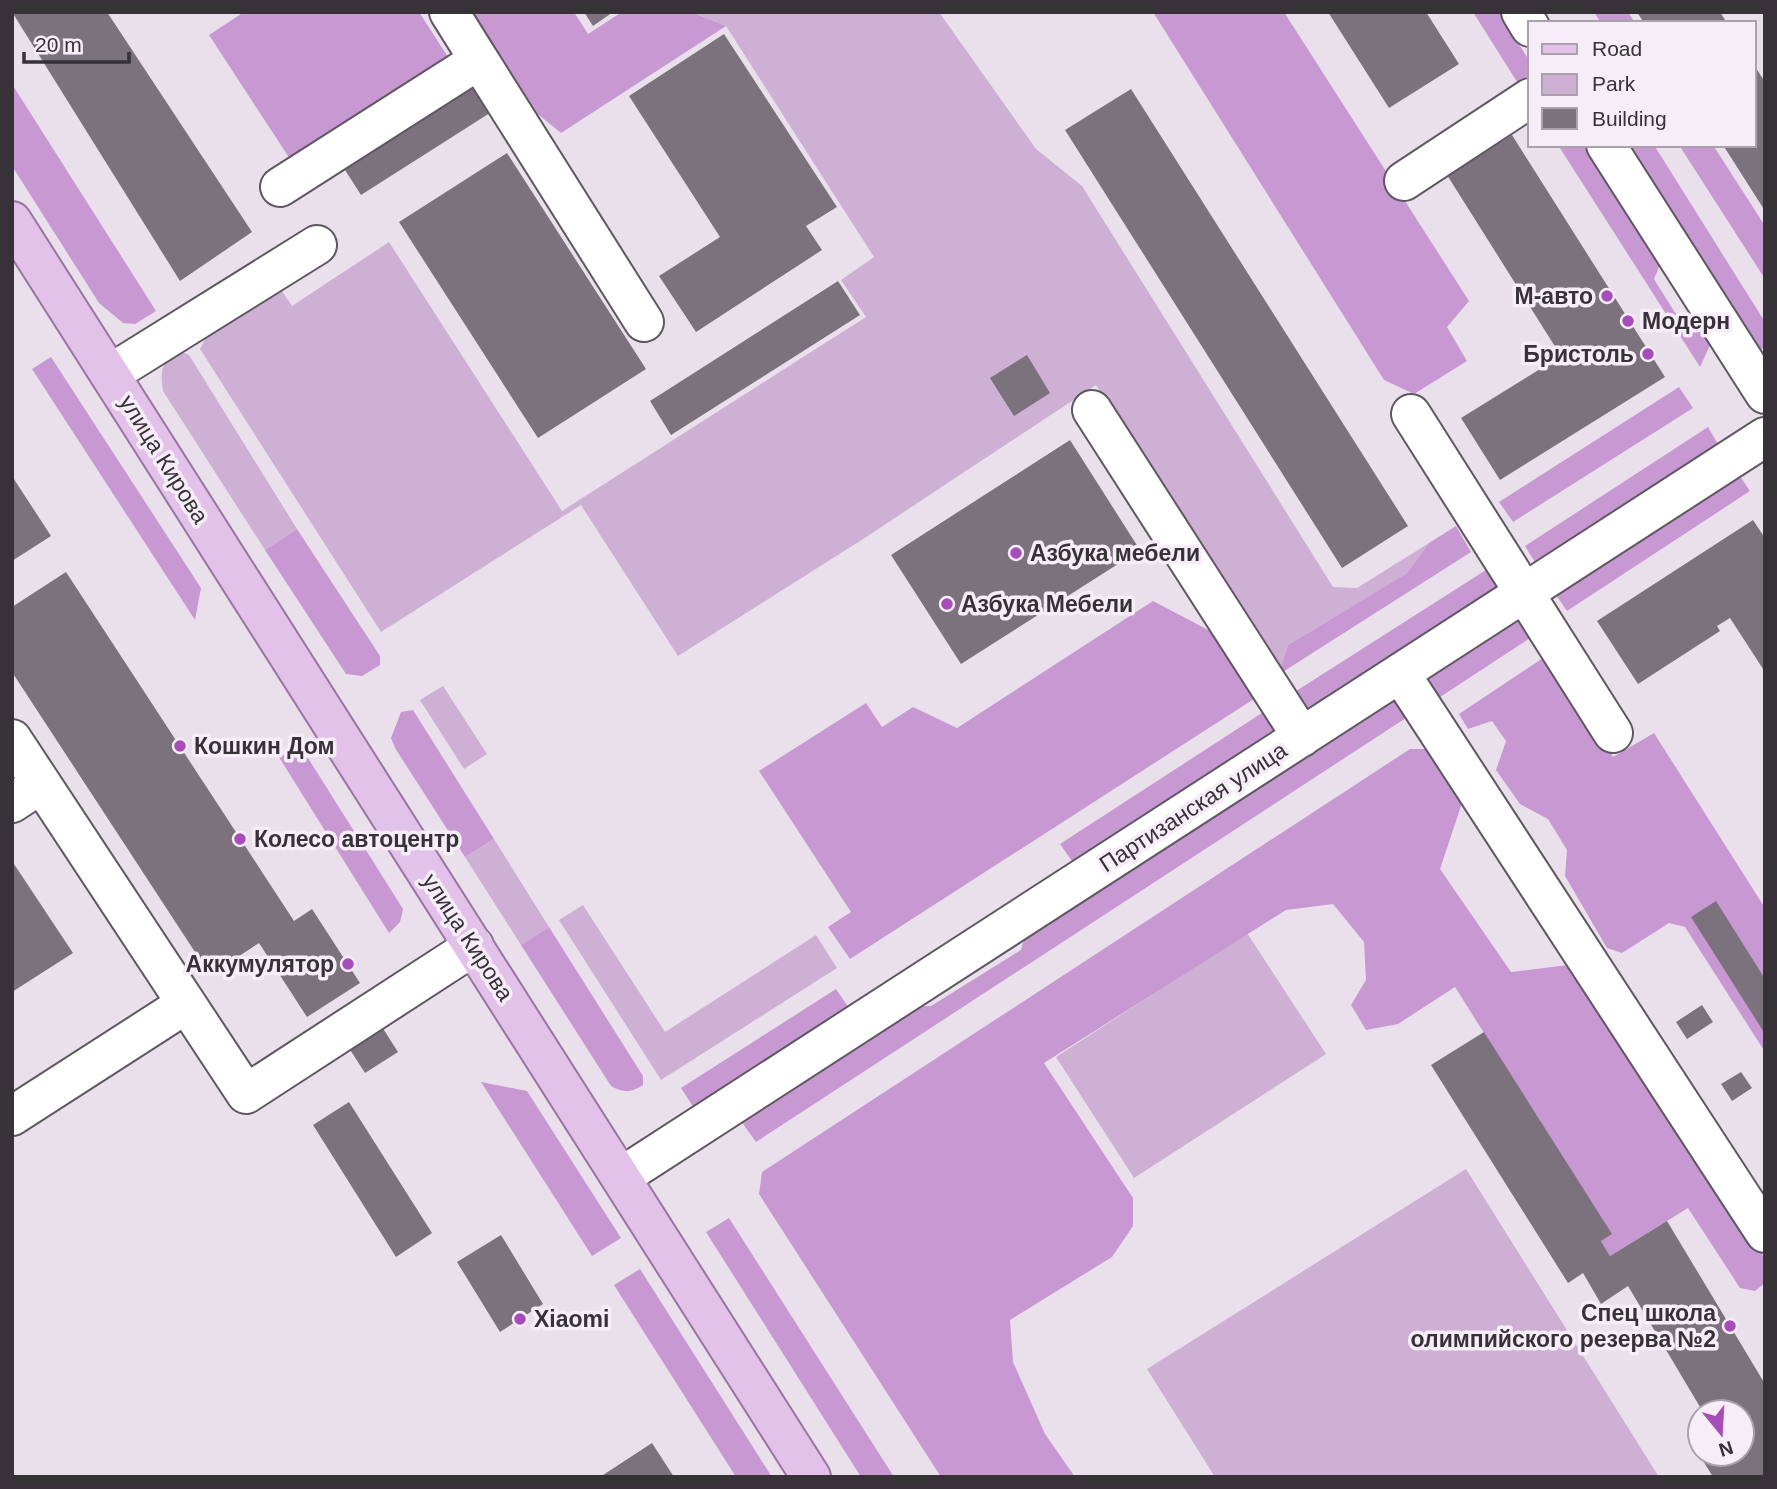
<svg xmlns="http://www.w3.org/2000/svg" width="1777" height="1489" font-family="Arial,sans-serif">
  <rect width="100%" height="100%" fill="#eae0ec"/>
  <path fill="#cdb0d4" d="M691 12H939L1036 149 1082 186 1333 587 1357 588 1429 543 1407 573 1288 645 1278 675 1096 385 860 541 678 656 581 505 381 632 200 349 209 331 279 287 292 306 389 242 562 511 866 317 841 280 874 257 726 26Z
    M178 350 189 355 297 529 265 550 163 391C160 371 161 362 178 350Z
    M443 686 487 754 464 769 420 700Z
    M494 839 549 927 521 945 465 857Z
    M583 905 665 1032 816 935 837 968 661 1080 559 920Z
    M1247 933 1326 1054 1134 1178 1056 1057Z
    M1466 1169 1659 1477H1215L1147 1369Z"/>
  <path fill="#c898d3" d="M244 12H419L448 57 290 159 209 35Z
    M464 12H574L588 34 622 12H691L726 26 561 133 523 102Z
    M1153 12H1284L1469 301 1447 327 1467 361 1414 394 1384 380Z
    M1473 12H1499L1530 62V73L1519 85Z
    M1594 12H1628L1635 23H1601Z
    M12 84 156 311 135 324 123 323 99 303 12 166Z
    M1558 145H1576L1594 149 1663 258 1654 279 1679 319H1698L1712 341 1700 367Z
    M1618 145H1654L1765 322V347L1751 355Z
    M1679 145H1713L1765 226V279Z
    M51 357 201 588 195 620 32 369Z
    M1679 387 1693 408 1513 522 1499 502Z
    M1708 427 1721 449 1538 567 1525 546Z
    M1736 470 1750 491 1567 611 1552 589Z
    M1456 526 1471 552 1278 675 1288 645 1407 573 1429 543Z
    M297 529 380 656V665L362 676 346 674 265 550Z
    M1486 570 1500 592 1307 716 1293 693Z
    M1153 601 1214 633 1257 697 850 959 828 927 851 912 759 771 866 703 882 727 913 707 957 728Z
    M1514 612 1530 638 1434 701 1417 675Z
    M1549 654 1613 757 1654 733 1765 908V1052L1685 927 1669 923 1622 953 1607 948 1565 876 1567 850 1548 819 1520 804 1496 770 1506 741 1492 721 1468 729 1459 714Z
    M1392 690 1409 716 756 1142 738 1117 905 1007 931 1006 1021 950 1027 928Z
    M413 710 494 839 465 857 395 748 391 738 401 712Z
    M1265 711 1281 735 1076 867 1060 844Z
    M1410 749H1432L1464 797 1440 869 1511 972 1576 964 1765 1259V1283L1755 1291 1740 1288 1688 1208 1610 1256 1601 1241 1611 1234 1455 987 1398 1024 1366 1030 1351 1005 1366 980 1364 942 1333 904 1286 910 1044 1063 1133 1198V1226L1112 1257 1010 1320 1013 1362 1045 1434 1075 1477H941L759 1194 762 1172Z
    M277 754 308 758 403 909 400 922 389 933Z
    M549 927 643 1076V1085C631 1093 623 1093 611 1086L521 945Z
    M836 989 849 1008 694 1108 681 1088Z
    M481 1082 527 1091 621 1238 592 1256Z
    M729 1218 894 1477H861L706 1232Z
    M640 1269 772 1477H736L614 1285Z"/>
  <path fill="#7b727d" d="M12 12H107L252 232 180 281Z
    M584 12H613L593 26Z
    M1328 12H1426L1459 64 1389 108Z
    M1637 12H1720L1727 23H1644Z
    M724 34 837 207 806 226 822 250 696 332 659 276 720 237 629 96Z
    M1754 65 1765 82V211L1723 145H1754Z
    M477 85 493 111 361 195 345 170Z
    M1131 89 1408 526 1342 568 1065 130Z
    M1512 135 1665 377 1500 480 1461 418 1561 356 1447 175Z
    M507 153 646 369 538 438 399 222Z
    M838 281 860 315 671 435 650 401Z
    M1027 355 1050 393 1014 416 990 378Z
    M1070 440 1140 550 961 664 891 555Z
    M12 476 51 536 12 561Z
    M1753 520 1765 538V672L1730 618 1717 626 1720 631 1638 684 1597 621Z
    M66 572 294 921 312 909 360 983 307 1017 259 943 210 975 12 672V607Z
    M12 861 73 953 12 992Z
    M1716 901 1765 979V1034L1691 917Z
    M1702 1005 1713 1022 1687 1039 1676 1022Z
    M382 1027 398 1052 365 1073 349 1048Z
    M1484 1032 1612 1234 1601 1241 1610 1256 1667 1221 1765 1384V1477H1713L1694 1446 1700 1443V1454H1742V1412H1703L1628 1286 1601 1304 1583 1273 1568 1283 1431 1065Z
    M1741 1072 1752 1088 1732 1101 1721 1084Z
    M349 1102 432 1233 396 1257 313 1125Z
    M501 1235 543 1304 500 1332 457 1262Z
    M652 1443 674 1477H600Z"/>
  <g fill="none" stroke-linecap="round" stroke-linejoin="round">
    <g stroke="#5f5761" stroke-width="42">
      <path id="minor" d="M1521 12 1530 27
        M479 60 644 322
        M1606 145 1765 394
        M1404 181 1530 98
        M280 187 479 60 449 12
        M110 374 317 245
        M1092 410 1302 737
        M1411 414 1613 733
        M1400 673 1765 1233
        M12 739 246 1094 474 946
        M12 803 41 784
        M12 1116 186 1004
        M621 1177 1765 437"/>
    </g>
    <g stroke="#9975a2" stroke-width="42">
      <path id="major" d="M12 221 811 1477"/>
    </g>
    <use href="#minor" stroke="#fff" stroke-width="38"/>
    <use href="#major" stroke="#e2c2e9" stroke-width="38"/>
  </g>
  <g fill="#a64db9" stroke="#f7edf9" stroke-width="2.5">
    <circle cx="1607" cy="296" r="7"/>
    <circle cx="1628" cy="321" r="7"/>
    <circle cx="1648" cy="354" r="7"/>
    <circle cx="1016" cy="553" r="7"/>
    <circle cx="947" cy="604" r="7"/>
    <circle cx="180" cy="746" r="7"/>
    <circle cx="240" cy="839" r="7"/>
    <circle cx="348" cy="964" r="7"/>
    <circle cx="520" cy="1319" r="7"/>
    <circle cx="1730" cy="1326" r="7"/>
  </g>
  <g text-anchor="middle" stroke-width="7" stroke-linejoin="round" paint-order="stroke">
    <g font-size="23" font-weight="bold" fill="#363237" stroke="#f7edf9" text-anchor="start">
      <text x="1593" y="304" text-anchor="end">М-авто</text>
      <text x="1642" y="329">Модерн</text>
      <text x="1634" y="362" text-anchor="end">Бристоль</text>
      <text x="1030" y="561">Азбука мебели</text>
      <text x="961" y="612">Азбука Мебели</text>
      <text x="194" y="754">Кошкин Дом</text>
      <text x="254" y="847">Колесо автоцентр</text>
      <text x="334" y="972" text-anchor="end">Аккумулятор</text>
      <text x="1716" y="1321" text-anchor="end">Спец школа<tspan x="1716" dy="26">олимпийского резерва №2</tspan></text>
      <text x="534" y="1327">Xiaomi</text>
    </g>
    <g font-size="23" fill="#363237" stroke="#f7edf9">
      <text transform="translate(164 459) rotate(58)" y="8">улица Кирова</text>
      <text transform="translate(1193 807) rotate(-33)" y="8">Партизанская улица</text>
      <text transform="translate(468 937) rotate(57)" y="8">улица Кирова</text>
    </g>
  </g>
  <rect width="1777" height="1489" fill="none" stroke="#363237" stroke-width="28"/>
  <rect x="1528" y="21" width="228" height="126" fill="#f7edf9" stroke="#aaa2ab" stroke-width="2"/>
  <rect x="1542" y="44" width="35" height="10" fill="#e2c2e9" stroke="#aaa2ab" stroke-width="2"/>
  <text x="1592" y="56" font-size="21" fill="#363237">Road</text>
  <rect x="1542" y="74" width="35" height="21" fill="#cdb0d4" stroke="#aaa2ab" stroke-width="2"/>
  <text x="1592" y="91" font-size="21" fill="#363237">Park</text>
  <rect x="1542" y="108" width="35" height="21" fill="#7b727d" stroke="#aaa2ab" stroke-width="2"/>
  <text x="1592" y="126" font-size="21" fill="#363237">Building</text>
  <g transform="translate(1721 1433) rotate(162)"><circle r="33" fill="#f7edf9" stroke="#aaa2ab" stroke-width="2"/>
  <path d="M0-5L12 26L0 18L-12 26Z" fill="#a64db9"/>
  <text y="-10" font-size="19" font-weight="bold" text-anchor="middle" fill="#363237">N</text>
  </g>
  <path d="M24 52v10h105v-10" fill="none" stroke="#363237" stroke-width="3.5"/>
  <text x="35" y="52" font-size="21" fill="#363237" stroke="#f7edf9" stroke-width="5" paint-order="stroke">20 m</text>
</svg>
